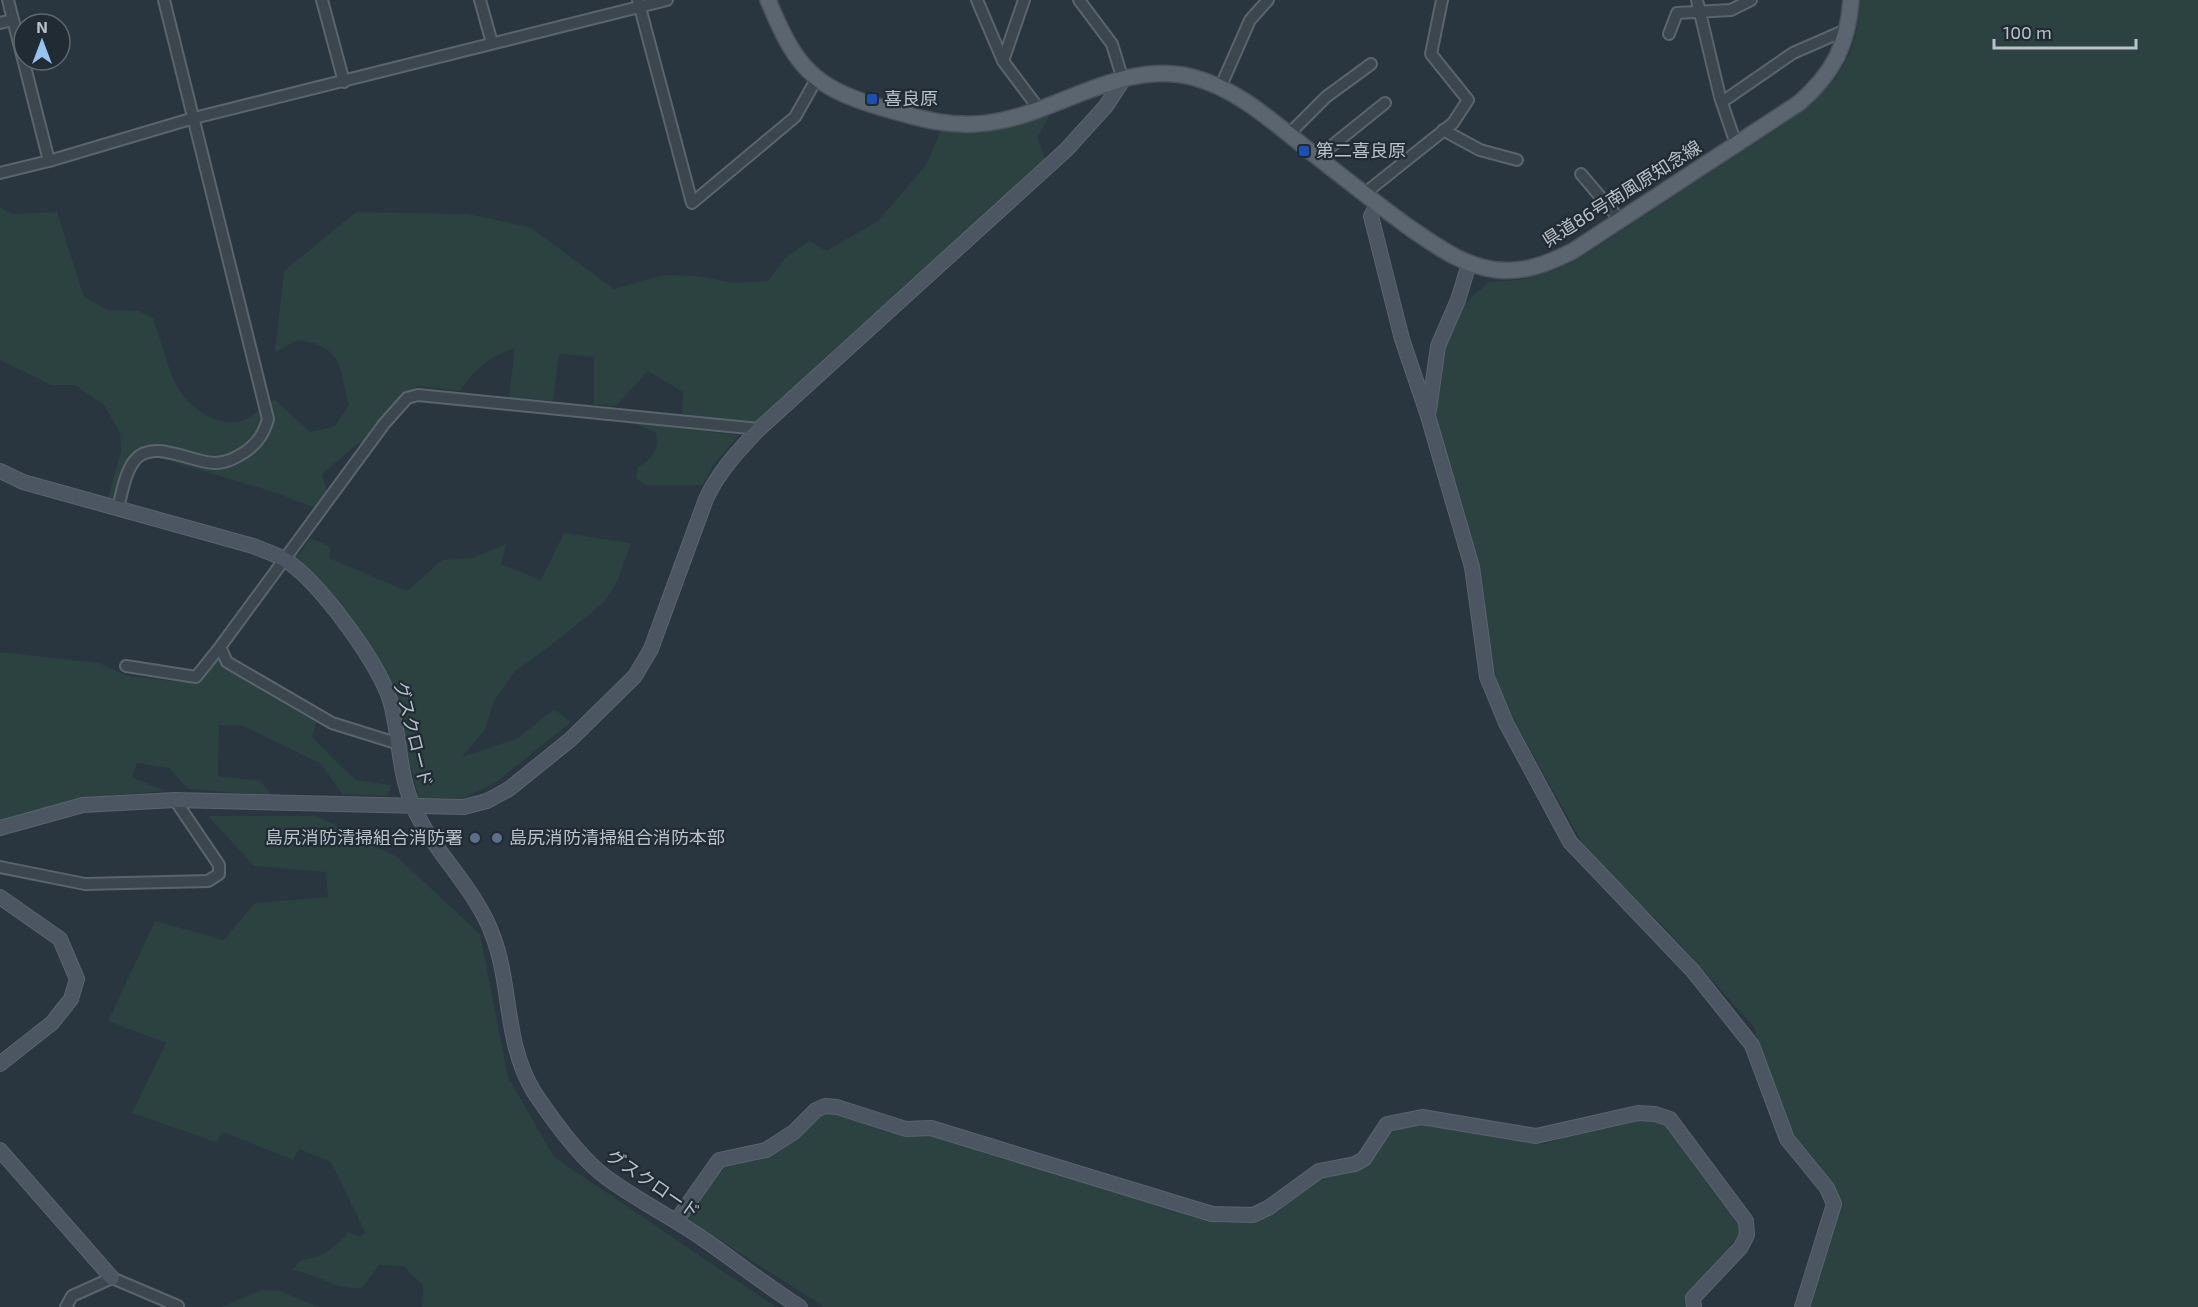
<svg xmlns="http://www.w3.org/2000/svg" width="2198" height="1307" font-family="'Exo 2','Noto Sans JP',sans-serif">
  <rect width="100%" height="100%" fill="#29353f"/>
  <path fill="#2b4241" d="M1859 0H2198V1307H1807L1839 1208 1788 1130 1754 1027 1663 926 1589 855 1499 694 1475 558 1440 434 1434 403 1445 346 1463 305 1489 282 1526 279 1555 270 1580 258 1803 111C1841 78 1859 51 1859 0Z
    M1054 108 1037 138 1046 162 841 343 757 424 682 414 683 392 648 371 616 406 594 404V357L559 354 553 401 509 397 515 348C490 356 474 369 460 391L417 386 394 405 370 438 357 444 322 474 328 494 317 509 277 493 149 455 235 463 255 451 267 437 272 421 268 405 274 399 310 432 335 426 349 405C339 366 343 346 297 340L275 353 284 271 356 212 468 214 530 227 614 289 664 275 698 276 733 283 768 281 786 257 809 241 826 251 878 221 926 165 941 130 998 128Z
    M0 207 12 214 57 212 84 297 108 310 139 311 153 318C161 339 166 364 176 384 187 407 216 427 241 421 248 419 254 413 261 409L264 420 253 441 224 460 207 459 153 447H140L128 462 115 498H108L121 451 120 433 104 405 75 385H51L0 360Z
    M634 423 739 435 714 464 703 485H646L636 478 638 467C653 458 659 451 656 433Z
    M564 533 631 543 618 580 605 601 562 637 514 672 494 701 485 730 462 757 518 738 554 709 571 722 495 783 464 798H419L404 743 394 691 371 648 295 560 311 538 331 547 329 558 407 591 442 560 473 558 506 544 501 564 541 580Z
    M0 652 99 663 128 676 198 684 217 660 317 721 312 737 356 780 392 785 387 796 342 794 321 764 241 725H219L218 776 260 781 273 796 188 789 169 768 137 763 132 777 165 791 93 797 0 823Z
    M208 816H317L397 857 480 934 508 1077 554 1157 776 1307H422L423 1285 403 1266 379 1265 362 1288C337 1291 316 1273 292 1270L301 1260C322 1258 335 1248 348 1232L360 1237 365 1232 331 1162 299 1149 293 1160 223 1132 216 1142 132 1113 166 1043 108 1021 155 921 224 940 255 903 328 897 326 872 254 866Z
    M823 1109 924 1132 1103 1184 1222 1223 1259 1219 1317 1175 1366 1166 1382 1139 1400 1125 1428 1123 1498 1138 1544 1144 1615 1121 1655 1118 1672 1130 1739 1215 1741 1233 1692 1289 1688 1307H824L684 1217 721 1164 754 1161 791 1140Z
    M262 1290 279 1291 320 1307H221Z"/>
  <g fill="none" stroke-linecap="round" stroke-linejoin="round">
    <g stroke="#5a646d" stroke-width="14">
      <path id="street" d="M8 0 49 161 194 118 667 0
        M322 0 344 82
        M480 0 492 43
        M638 0 692 203 795 117 816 80
        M977 0 1003 61 1039 109
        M1079 0 1112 44 1123 80
        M1697 0 1720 97 1736 144
        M0 23 13 20
        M1669 34 1677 13 1731 10 1751 0
        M1003 61 1024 0
        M1220 88 1250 20 1268 0
        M1722 102 1793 53 1848 29
        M1443 130 1480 150 1517 160
        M1289 134 1326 97 1371 64
        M1318 157 1385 103
        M0 173 49 161
        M1581 174 1620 220
        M1364 194 1453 123 1468 100 1431 54 1442 0
        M118 508C122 493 125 472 135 460 153 438 192 463 215 463 226 463 235 458 245 452 258 443 264 433 268 419L164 0
        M126 666 196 677 220 647
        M396 743 332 723 227 662 220 647 384 424 407 398 418 395 759 429
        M0 867 85 884 208 881 219 874V865L175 800
        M66 1307 72 1296 112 1278 178 1306"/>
    </g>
    <g stroke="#5a646d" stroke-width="16">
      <path id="secondary" d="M1377 205 1371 216 1402 339 1428 416 1472 567 1487 677 1506 723 1570 842 1693 971 1752 1045 1787 1139 1827 1188 1834 1204 1802 1307
        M1429 410 1438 346 1458 300 1469 264
        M0 471 23 482 253 546C263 550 275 554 284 559 319 581 378 662 390 700 400 734 398 772 413 806 433 852 476 888 493 936 512 987 504 1043 534 1092 552 1119 581 1159 607 1178 636 1199 669 1216 699 1236 733 1259 765 1285 800 1307
        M0 828 83 805 175 800 464 807 487 801 509 789 571 739 635 676 651 649 706 499C719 471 738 451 759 429L1066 150 1106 106 1123 80
        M0 897 60 939 77 979 71 999 52 1023 0 1064
        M0 1150 112 1278
        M676 1221 719 1160 766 1150 794 1132 816 1110 825 1106 837 1107 906 1129 931 1128 1212 1214 1253 1215 1268 1208 1319 1171 1355 1164 1364 1159 1387 1124 1422 1117 1536 1136 1638 1113 1655 1114 1670 1119 1746 1221 1747 1235 1741 1247 1693 1298 1694 1307"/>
    </g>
    <g stroke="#49525b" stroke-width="18">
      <path id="primary" d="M768 0C795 65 811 87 880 107 920 119 957 130 999 121 1063 109 1124 60 1192 77 1236 88 1272 121 1306 148 1340 175 1374 202 1410 228 1438 247 1463 266 1497 270 1525 273 1549 263 1573 251L1799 103C1833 74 1848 44 1851 0"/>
    </g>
    <use href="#street" stroke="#3c464f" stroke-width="10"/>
    <use href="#secondary" stroke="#4b5662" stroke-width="14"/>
    <use href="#primary" stroke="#5b656f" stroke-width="15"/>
  </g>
  <g fill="#1a4fb4" stroke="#212b34" stroke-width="2">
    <rect x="866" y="93" width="12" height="12" rx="3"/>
    <rect x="1298" y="145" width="12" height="12" rx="3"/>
  </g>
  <g fill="#5c6f8a" stroke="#212b34" stroke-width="2">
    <circle cx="475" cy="838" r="6"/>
    <circle cx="497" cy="838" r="6"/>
  </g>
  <g text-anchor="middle" stroke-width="4.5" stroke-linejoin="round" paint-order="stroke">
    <g font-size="18" fill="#b9c1ca" stroke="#212b34" text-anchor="start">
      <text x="884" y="105">喜良原</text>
      <text x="1316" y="157">第二喜良原</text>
      <text x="463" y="844" text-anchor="end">島尻消防清掃組合消防署</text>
      <text x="509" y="844">島尻消防清掃組合消防本部</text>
    </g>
    <g font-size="18" fill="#b9c1ca" stroke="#212b34">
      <text transform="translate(1622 194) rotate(-32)" y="6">県道86号南風原知念線</text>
      <text transform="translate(413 734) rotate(76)" y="6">グスクロード</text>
      <text transform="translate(653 1184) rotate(34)" y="6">グスクロード</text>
    </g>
  </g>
  <g transform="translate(42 42)"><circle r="28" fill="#212b34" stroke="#5e6770" stroke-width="1.5"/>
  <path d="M0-4.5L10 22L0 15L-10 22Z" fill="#99c3ef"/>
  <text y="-9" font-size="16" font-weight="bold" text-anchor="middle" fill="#b9c1ca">N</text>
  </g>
  <path d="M1994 39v9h142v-9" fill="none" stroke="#b9c1ca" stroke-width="3"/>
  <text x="2003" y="39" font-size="18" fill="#b9c1ca" stroke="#212b34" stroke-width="4.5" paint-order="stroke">100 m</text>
</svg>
